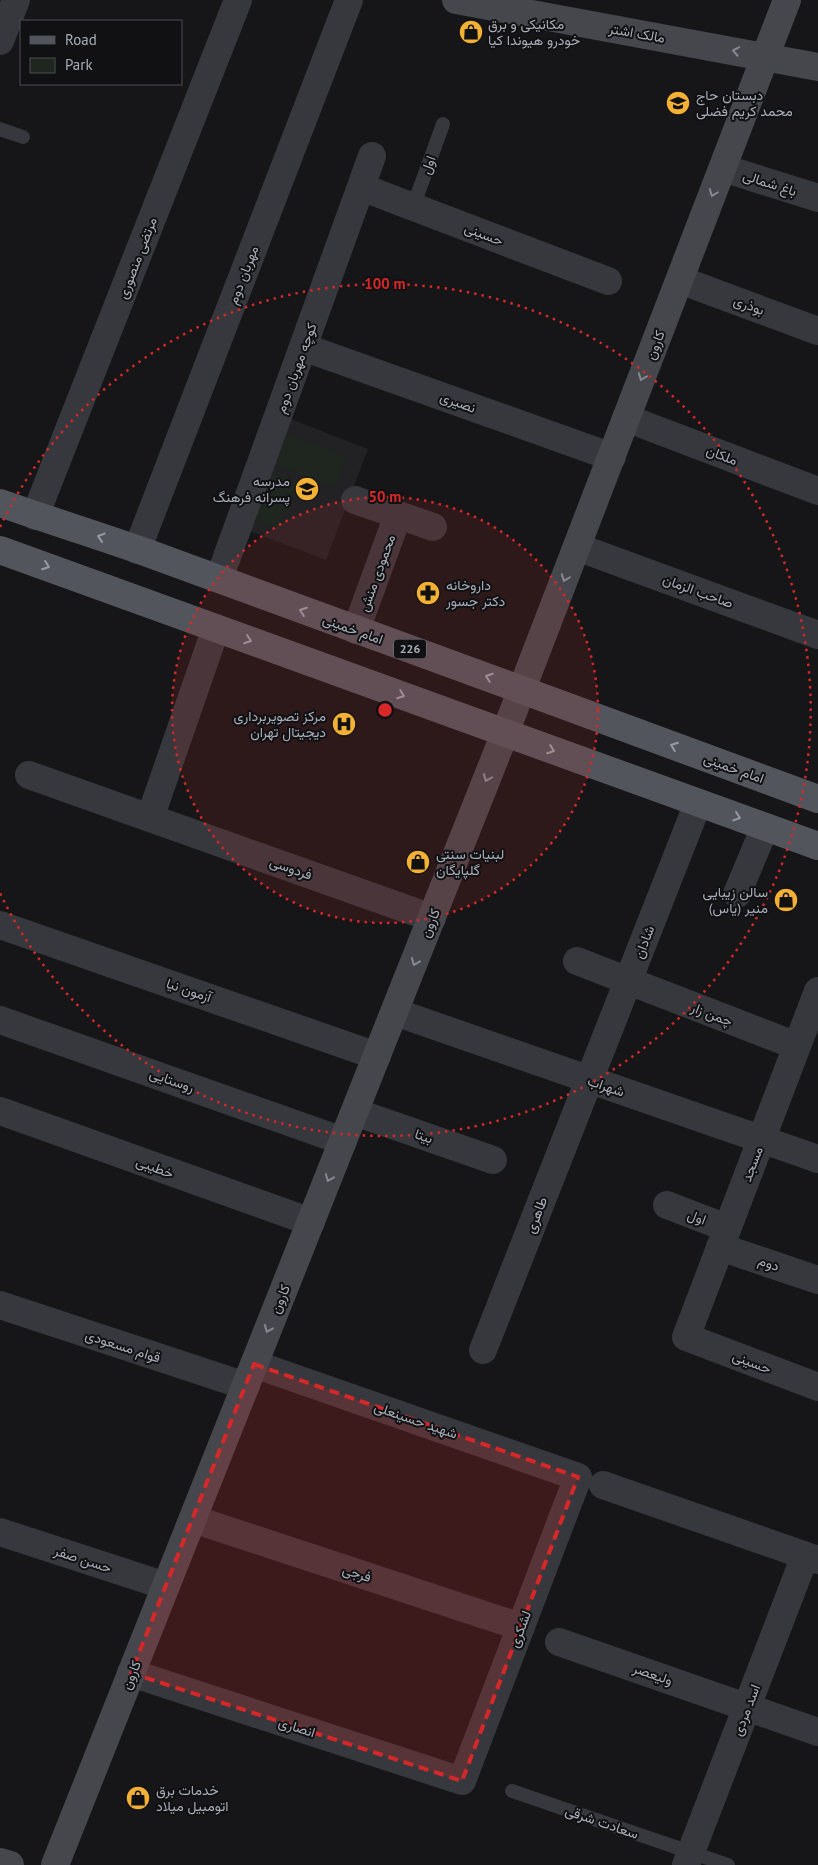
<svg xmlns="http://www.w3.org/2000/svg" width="818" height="1865" font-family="'PT Sans',Vazirmatn,sans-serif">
  <rect width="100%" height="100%" fill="#161618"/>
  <path fill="#222225" d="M288 418 368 449 326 560 246 530Z"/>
  <path fill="#1e261f" d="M287 434 347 456 335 487 275 465Z
    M272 472 297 481 278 529 253 520Z"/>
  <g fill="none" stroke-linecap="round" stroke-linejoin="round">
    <path stroke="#37383d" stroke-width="14" d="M0 129 23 137
      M413 207 443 124
      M512 1791 728 1865"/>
    <path stroke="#37383d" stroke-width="28" d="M0 41 16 0
      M723 168 818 198
      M361 187 608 281
      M680 280 818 331
      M303 347 612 457
      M626 418 818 491
      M355 500 433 527
      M35 516 238 0
      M577 547 818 635
      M137 550 349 0
      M219 579 372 156
      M356 630 398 515
      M29 775 432 918
      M150 818 216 628
      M737 894 765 827
      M0 925 377 1056
      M577 961 797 1046
      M818 991 686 1337 818 1387
      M395 1012 818 1159
      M0 1020 343 1141
      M0 1111 311 1222
      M355 1112 493 1160
      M667 1205 727 1228
      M720 1247 818 1280
      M0 1305 246 1386
      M483 1350 698 803
      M603 1485 818 1560
      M193 1519 521 1627
      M0 1532 166 1586
      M559 1642 818 1732
      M131 1673 462 1781 578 1477 254 1364
      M686 1865 805 1556"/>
    <path stroke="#45474d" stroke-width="28" d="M456 0 818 67
      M0 1862 10 1865
      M55 1865 505 733 787 0"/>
    <path stroke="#53555c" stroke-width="28" d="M0 503C48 520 97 535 145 552 369 634 594 716 818 799
      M0 550 818 846"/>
  </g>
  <defs><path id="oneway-chevron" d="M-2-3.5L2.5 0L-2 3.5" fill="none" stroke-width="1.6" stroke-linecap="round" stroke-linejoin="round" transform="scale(1.25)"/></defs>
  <g stroke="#858993">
    <use href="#oneway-chevron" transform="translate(736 51) rotate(-169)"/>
    <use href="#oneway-chevron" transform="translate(713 193) rotate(111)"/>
    <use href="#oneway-chevron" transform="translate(642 377) rotate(111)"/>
    <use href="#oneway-chevron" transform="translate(565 578) rotate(111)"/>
    <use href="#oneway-chevron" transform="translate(487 778) rotate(112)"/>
    <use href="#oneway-chevron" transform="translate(415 962) rotate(112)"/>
    <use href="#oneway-chevron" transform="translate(329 1178) rotate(112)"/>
    <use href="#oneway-chevron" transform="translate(268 1329) rotate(112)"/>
  </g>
  <g stroke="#979ba6">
    <use href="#oneway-chevron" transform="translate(101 537) rotate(-162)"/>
    <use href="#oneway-chevron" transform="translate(46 566) rotate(20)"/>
    <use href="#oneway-chevron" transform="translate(303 611) rotate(-160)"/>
    <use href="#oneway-chevron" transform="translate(248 640) rotate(20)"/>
    <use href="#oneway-chevron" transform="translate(489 677) rotate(-160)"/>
    <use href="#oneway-chevron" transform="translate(401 695) rotate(20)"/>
    <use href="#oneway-chevron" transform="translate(674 746) rotate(-160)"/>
    <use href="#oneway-chevron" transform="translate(551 750) rotate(20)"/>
    <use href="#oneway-chevron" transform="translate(737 817) rotate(19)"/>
  </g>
  <path fill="#d62828" fill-opacity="0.2" stroke="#d62828" stroke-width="4" stroke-dasharray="10 6" stroke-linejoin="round" d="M254 1364 578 1477 462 1781 131 1673Z"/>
  <circle cx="385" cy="710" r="213" fill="#d62828" fill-opacity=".12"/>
  <g fill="none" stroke="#d62828" stroke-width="2.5" stroke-dasharray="2.5 5">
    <circle cx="385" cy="710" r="213"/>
    <path d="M0 527A426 426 0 1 1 0 893"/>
  </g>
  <defs>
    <g id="shop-disc" transform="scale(1.25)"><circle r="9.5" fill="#f2b134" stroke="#111113"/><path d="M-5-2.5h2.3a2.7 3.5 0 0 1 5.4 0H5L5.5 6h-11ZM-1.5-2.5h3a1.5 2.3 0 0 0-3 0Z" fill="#111"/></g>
    <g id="school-disc" transform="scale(1.25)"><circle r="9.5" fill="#f2b134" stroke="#111113"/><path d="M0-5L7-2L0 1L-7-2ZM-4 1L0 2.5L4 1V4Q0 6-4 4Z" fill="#111"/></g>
    <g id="pharmacy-disc" transform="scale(1.25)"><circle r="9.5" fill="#f2b134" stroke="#111113"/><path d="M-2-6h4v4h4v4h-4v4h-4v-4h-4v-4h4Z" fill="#111"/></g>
    <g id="hospital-disc" transform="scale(1.25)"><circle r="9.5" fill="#f2b134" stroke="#111113"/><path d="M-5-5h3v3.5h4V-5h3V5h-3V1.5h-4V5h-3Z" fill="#111"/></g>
  </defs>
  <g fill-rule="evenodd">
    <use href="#shop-disc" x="471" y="32"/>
    <use href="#school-disc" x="678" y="103"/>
    <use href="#school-disc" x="307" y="489"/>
    <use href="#pharmacy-disc" x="428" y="593"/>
    <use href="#hospital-disc" x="344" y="724"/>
    <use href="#shop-disc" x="418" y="862"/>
    <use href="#shop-disc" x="786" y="900"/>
    <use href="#shop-disc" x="138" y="1798"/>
  </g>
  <g text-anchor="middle" stroke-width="4" stroke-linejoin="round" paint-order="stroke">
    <rect fill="#111113" stroke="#7b7e86" stroke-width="1" x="394" y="639.5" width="32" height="19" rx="4"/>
    <g font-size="12" font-weight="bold" fill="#a8adb8">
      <text x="410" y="653">226</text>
    </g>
    <g font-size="14" fill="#a8adb8" stroke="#111113" text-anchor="start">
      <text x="488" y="29">مکانیکی و برق<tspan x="488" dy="16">خودرو هیوندا کیا</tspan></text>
      <text x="696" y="100">دبستان حاج<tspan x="696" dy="16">محمد کریم فضلی</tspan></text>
      <text x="290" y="486" text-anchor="end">مدرسه<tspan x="290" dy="16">پسرانه فرهنگ</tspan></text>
      <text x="446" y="590">داروخانه<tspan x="446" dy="16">دکتر جسور</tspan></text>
      <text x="326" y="721" text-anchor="end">مرکز تصویربرداری<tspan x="326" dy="16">دیجیتال تهران</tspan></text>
      <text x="436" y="859">لبنیات سنتی<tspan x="436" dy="16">گلپایگان</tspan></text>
      <text x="768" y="897" text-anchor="end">سالن زیبایی<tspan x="768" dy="16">منیر (یاس)</tspan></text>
      <text x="156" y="1795">خدمات برق<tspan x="156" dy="16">اتومبیل میلاد</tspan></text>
    </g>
    <g font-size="14" fill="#a8adb8" stroke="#111113">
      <text transform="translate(637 33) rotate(10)" y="5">مالک اشتر</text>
      <text transform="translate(428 165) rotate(-70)" y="5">اول</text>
      <text transform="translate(770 183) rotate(18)" y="5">باغ شمالی</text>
      <text transform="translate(484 234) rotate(21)" y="5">حسینی</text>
      <text transform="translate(137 258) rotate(-69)" y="5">مرتضی منصوری</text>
      <text transform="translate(243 275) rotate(-69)" y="5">مهربان دوم</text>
      <text transform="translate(749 305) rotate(20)" y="5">بوذری</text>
      <text transform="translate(655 345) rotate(-69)" y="5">کارون</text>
      <text transform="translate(296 368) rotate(-70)" y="5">کوچه مهربان دوم</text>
      <text transform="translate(458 402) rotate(20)" y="5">نصیری</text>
      <text transform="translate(722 455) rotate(21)" y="5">ملکان</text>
      <text transform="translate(377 573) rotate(-70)" y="5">محمودی منش</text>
      <text transform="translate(698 591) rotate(20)" y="5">صاحب الزمان</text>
      <text transform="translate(353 629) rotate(20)" y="5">امام خمینی</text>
      <text transform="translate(734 768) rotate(20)" y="5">امام خمینی</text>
      <text transform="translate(291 868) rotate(19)" y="5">فردوسی</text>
      <text transform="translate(430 923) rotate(-68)" y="5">کارون</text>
      <text transform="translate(644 942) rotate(-69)" y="5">شادان</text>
      <text transform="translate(189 990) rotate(19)" y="5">آزمون نیا</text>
      <text transform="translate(712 1014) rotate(21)" y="5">چمن زار</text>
      <text transform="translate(172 1080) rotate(19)" y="5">روستایی</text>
      <text transform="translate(606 1086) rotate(19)" y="5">شهراب</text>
      <text transform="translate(424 1136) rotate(19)" y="5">بیتا</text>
      <text transform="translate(752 1164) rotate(-69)" y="5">مسجد</text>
      <text transform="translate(155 1167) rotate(20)" y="5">خطیبی</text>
      <text transform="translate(536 1215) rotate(-69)" y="5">طاهری</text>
      <text transform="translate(697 1217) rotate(21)" y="5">اول</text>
      <text transform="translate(769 1263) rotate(19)" y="5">دوم</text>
      <text transform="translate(280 1299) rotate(-68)" y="5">کارون</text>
      <text transform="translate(123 1346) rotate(18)" y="5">قوام مسعودی</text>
      <text transform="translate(752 1362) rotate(21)" y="5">حسینی</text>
      <text transform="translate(416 1420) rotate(19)" y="5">شهید حسینعلی</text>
      <text transform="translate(83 1559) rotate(18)" y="5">حسن صفر</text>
      <text transform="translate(357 1573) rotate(18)" y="5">فرجی</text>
      <text transform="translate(520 1629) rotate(-69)" y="5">لشکری</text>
      <text transform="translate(653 1674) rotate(19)" y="5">ولیعصر</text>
      <text transform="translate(131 1675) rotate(-68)" y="5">کارون</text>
      <text transform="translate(746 1710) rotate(-69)" y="5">اسد مردی</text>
      <text transform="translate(297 1727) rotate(18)" y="5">انصاری</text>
      <text transform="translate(602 1822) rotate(19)" y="5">سعادت شرقی</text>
    </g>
  </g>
  <circle cx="385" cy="710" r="8" fill="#d62828" stroke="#111113" stroke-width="2.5"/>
  <g font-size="15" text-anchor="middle" font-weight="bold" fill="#d62828" stroke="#111113" stroke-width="4" stroke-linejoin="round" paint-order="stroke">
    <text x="385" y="289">100 m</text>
    <text x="385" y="502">50 m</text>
  </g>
  <rect x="20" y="20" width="162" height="65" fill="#111113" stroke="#4d4f55"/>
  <rect x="30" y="36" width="25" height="8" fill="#53555c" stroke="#4d4f55"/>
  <text x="65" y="45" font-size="15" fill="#a8adb8">Road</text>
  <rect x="30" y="58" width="25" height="15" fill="#1e261f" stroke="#4d4f55"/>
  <text x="65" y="70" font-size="15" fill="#a8adb8">Park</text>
</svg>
